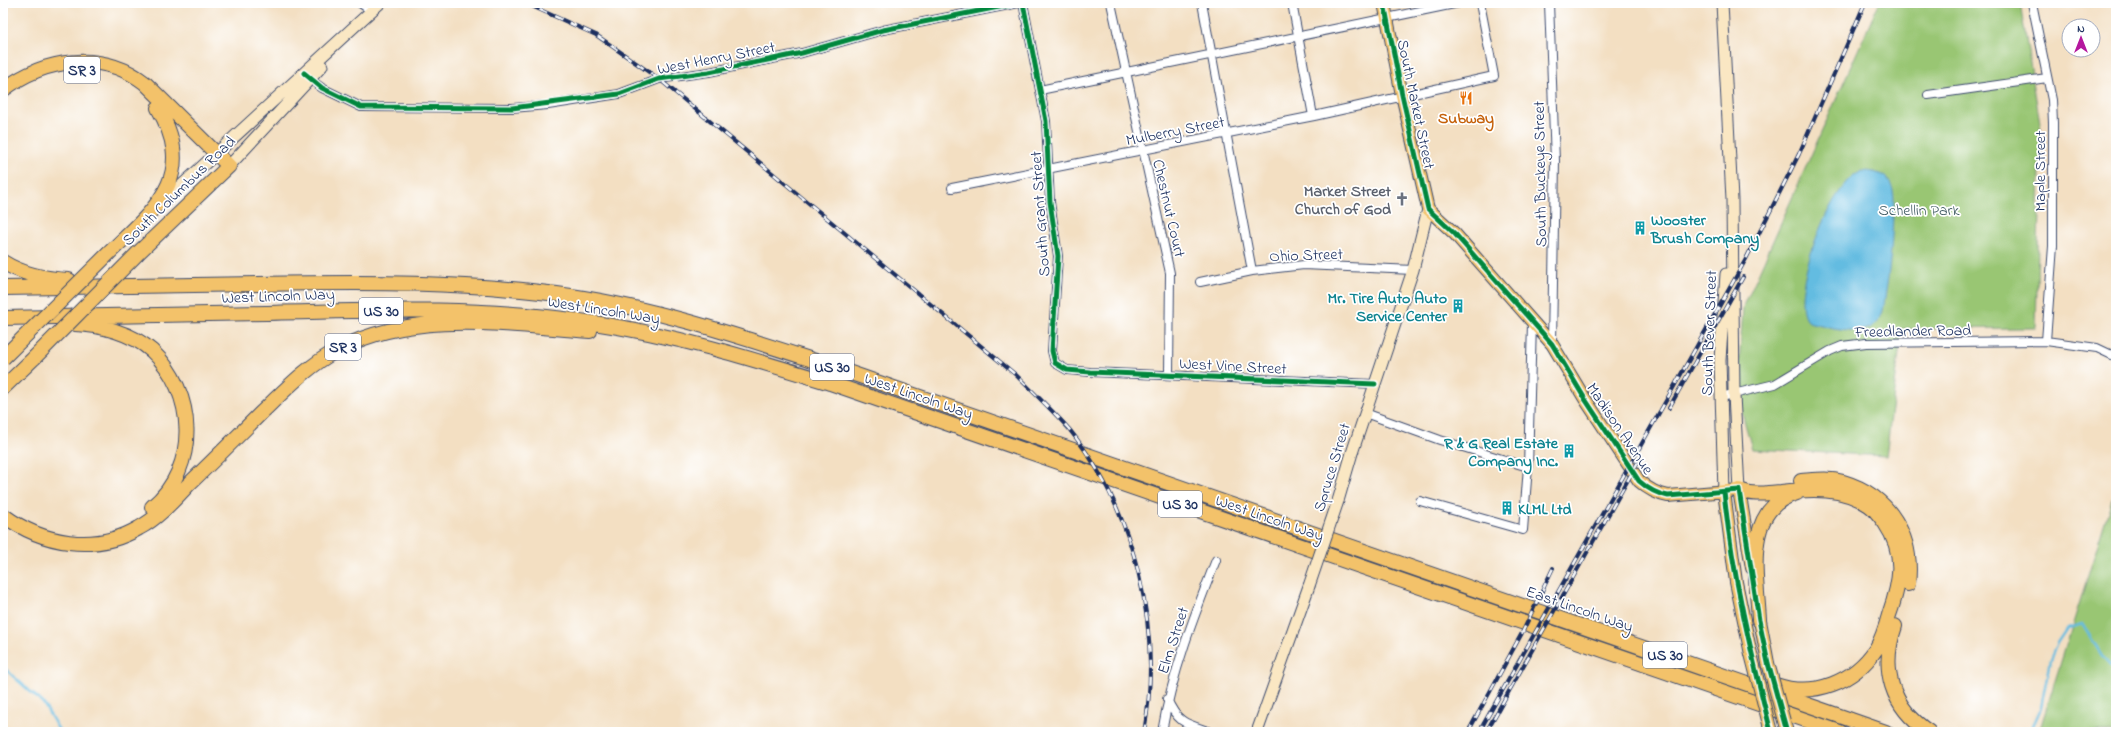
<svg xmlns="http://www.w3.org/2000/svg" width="2119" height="735" font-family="'Indie Flower',sans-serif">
  <rect width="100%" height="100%" fill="#fff"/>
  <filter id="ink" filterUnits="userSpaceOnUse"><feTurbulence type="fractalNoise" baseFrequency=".025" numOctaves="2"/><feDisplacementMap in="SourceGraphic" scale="8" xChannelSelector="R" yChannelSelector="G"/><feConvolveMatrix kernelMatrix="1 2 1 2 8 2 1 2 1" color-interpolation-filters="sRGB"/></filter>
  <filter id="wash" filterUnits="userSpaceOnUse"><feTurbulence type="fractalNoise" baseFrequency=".012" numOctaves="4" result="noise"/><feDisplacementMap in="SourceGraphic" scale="16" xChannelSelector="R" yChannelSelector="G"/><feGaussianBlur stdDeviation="0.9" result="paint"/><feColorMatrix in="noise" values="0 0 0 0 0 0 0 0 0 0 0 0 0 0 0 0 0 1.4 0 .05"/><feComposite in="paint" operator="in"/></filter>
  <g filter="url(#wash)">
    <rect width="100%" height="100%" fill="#f3dfc2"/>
    <path fill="#99c673" stroke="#5a7a68" d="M1879 3H2020L2041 129 2036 328 1902 329 1886 456 1752 449 1737 395 1743 308Z
      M2112 499H2116V732H2039Z"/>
    <path fill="#64bce1" stroke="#4076a0" d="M1863 171C1871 171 1883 173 1888 180 1890 183 1893 188 1893 191 1895 198 1893 208 1893 215 1892 243 1890 269 1885 297 1884 303 1884 312 1880 318 1878 321 1874 326 1870 328 1855 334 1828 327 1812 323 1782 317 1826 182 1863 171Z"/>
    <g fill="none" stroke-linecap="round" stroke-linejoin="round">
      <path stroke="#64bce1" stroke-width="2.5" d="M3 667 43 703 60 732
        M2020 732 2032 728 2041 708 2050 660 2057 643 2067 628 2082 624 2103 657 2116 671"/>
    </g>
  </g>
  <g filter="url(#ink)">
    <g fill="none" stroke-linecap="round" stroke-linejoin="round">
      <g stroke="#3b496d" stroke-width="10">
        <path id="street" d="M360 3 372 11
          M1023 3 1046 121 1050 202 1058 256 1052 351 1055 363 1067 370 1090 372 1375 384
          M1111 3 1170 273 1169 374
          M1202 3 1252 271
          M1292 3 1313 116
          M1549 3 1555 161 1552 344
          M2032 3 2052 100 2053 123V246L2046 341
          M307 77 322 88 361 107 512 108 548 105 619 94 659 79 709 72 802 53 883 30 1019 3
          M1040 90 1459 3
          M1928 95 2047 78
          M952 188 1314 116 1494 76 1480 3
          M1200 282 1252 271 1304 265 1413 270
          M1721 397 1775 384 1830 351 1842 346 1866 343 2046 341 2097 348 2116 357
          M1365 413 1440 440 1528 467
          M1420 501 1523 530 1528 467 1532 323
          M1167 699C1178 724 1187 724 1211 732
          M1162 732C1172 673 1194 616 1216 560"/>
      </g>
      <g stroke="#3b496d" stroke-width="13">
        <path id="secondary" d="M1722 3 1732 200 1734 395 1739 490
          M229 166 322 66
          M159 206 380 3
          M1724 492 1720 360 1726 274
          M1338 501 1352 453 1413 270 1428 209
          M1257 732 1309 586"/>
      </g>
      <g stroke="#3b496d" stroke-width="14">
        <path id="primary" d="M1384 3 1402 95 1428 209 1455 234 1552 344 1585 399 1639 481C1648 489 1656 494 1668 496L1739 490 1752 568
          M1724 492 1736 582 1751 654
          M1758 610 1768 663"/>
      </g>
      <g stroke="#3b496d" stroke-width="16">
        <path id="highway" d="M3 90C45 58 102 50 145 83L229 166 138 253
          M109 253C156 208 198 176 158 108
          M3 262C22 274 46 279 69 280
          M3 288C88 287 173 286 258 284 362 282 467 281 571 296 658 309 741 337 825 364L1886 732
          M3 318C91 317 179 315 267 313 376 310 486 306 594 323 675 335 752 359 830 383L1840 732
          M75 324C101 325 132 333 152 351 196 392 200 467 152 507
          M3 388 34 358
          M1801 481C1815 480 1829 478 1843 482 1890 496 1914 537 1908 584
          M1739 490C1754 496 1766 493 1781 492 1812 489 1842 487 1869 505 1875 509 1880 516 1885 523 1906 554 1901 581 1889 615 1886 626 1882 639 1876 649 1854 682 1814 698 1776 685
          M3 515C42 544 95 554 139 528 158 518 174 500 189 484 213 461 237 437 261 413 285 390 309 365 339 349 415 309 507 325 590 331
          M1759 620C1757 577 1742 508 1797 493
          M1895 626C1880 669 1891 707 1929 732"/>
      </g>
      <use href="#street" stroke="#fff" stroke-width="8"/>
      <use href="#secondary" stroke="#fae7c3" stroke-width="11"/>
      <use href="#primary" stroke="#f3c26a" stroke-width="12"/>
      <use href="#highway" stroke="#f3c26a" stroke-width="14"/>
      <g stroke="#1b2f5e" stroke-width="4">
        <path id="rail" d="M525 3 596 35 659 79 1016 375C1034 393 1052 410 1069 429 1135 510 1163 630 1144 732
          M1669 408 1743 277
          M1468 732 1522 633 1553 568
          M1479 732 1746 259 1799 154 1865 3
          M1486 732 1638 462"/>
      </g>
      <use href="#rail" stroke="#fff" stroke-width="2.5" stroke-dasharray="8" stroke-linecap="butt"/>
      <g stroke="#3b496d" stroke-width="13" stroke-linecap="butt">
        <path id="secondary-bridge" d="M1309 586 1338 501"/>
      </g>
      <g stroke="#3b496d" stroke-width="14" stroke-linecap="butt">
        <path id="primary-bridge" d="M1751 654 1771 732
          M1768 663 1787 732"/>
      </g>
      <g stroke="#3b496d" stroke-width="16" stroke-linecap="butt">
        <path id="highway-bridge" d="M3 358 109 253
          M34 358 138 253"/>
      </g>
      <use href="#secondary-bridge" stroke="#fae7c3" stroke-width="11"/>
      <use href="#primary-bridge" stroke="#f3c26a" stroke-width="12"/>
      <use href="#highway-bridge" stroke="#f3c26a" stroke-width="14"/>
      <g stroke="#fff" stroke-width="8">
        <path id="cycleway" d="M1023 3 1046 121 1050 202 1058 256 1052 351 1055 363 1067 370 1090 372 1375 384
          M1384 3 1402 95 1428 209 1455 234 1552 344 1585 399 1639 481C1648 489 1656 494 1668 496L1739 490 1759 620 1768 663 1787 732
          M304 73 322 88 361 107 512 108 619 94 659 79 709 72 802 53 883 30 1019 3
          M1724 492C1732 573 1751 653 1771 732"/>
      </g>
      <use href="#cycleway" stroke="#00873e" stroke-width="5"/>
    </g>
  </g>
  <defs>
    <g id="restaurant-bare" transform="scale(1.08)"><path d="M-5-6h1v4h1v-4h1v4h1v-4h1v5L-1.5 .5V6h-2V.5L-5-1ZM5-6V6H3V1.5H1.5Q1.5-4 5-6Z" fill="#e8710a" stroke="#fff" stroke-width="2.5" paint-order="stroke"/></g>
    <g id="church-bare" transform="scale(1.08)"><path d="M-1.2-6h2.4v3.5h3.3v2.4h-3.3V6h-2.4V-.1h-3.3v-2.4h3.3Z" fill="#6b7280" stroke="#fff" stroke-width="2.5" paint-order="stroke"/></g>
    <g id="building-bare" transform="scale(1.08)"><path d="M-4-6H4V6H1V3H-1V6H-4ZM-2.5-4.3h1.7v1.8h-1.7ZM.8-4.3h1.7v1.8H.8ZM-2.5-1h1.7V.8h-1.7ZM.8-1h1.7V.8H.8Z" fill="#0f9aa8" stroke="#fff" stroke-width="2.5" paint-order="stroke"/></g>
  </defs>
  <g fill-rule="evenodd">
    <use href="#restaurant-bare" x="1466" y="98"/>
    <use href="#church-bare" x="1402" y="199"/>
    <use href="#building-bare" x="1640" y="228"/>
    <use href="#building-bare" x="1458" y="306"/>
    <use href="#building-bare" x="1569" y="451"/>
    <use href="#building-bare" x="1507" y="508"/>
  </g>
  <g text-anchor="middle" stroke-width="3.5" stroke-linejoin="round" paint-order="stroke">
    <g fill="#fff" stroke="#5f6d8e" stroke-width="1">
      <rect x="64" y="57" width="36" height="26" rx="3"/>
      <rect x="359" y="298" width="44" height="26" rx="3"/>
      <rect x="325" y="334" width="36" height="26" rx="3"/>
      <rect x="810" y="354" width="44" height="26" rx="3"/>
      <rect x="1158" y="491" width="44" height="26" rx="3"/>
      <rect x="1643" y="642" width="44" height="26" rx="3"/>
    </g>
    <g font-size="15" font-weight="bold" fill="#1b2f5e">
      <text x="82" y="75">SR 3</text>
      <text x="381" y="316">US 30</text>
      <text x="343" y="352">SR 3</text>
      <text x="832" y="372">US 30</text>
      <text x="1180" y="509">US 30</text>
      <text x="1665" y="660">US 30</text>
    </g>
    <g font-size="16" fill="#1b2f5e" stroke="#fff">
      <text transform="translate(716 57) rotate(-11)" y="6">West Henry Street</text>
      <text transform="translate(1417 104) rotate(78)" y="6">South Market Street</text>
      <text transform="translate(1175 130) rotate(-11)" y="6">Mulberry Street</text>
      <text transform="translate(2039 171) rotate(-90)" y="6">Maple Street</text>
      <text transform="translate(1539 174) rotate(-91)" y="6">South Buckeye Street</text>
      <text transform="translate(178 190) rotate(-44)" y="6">South Columbus Road</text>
      <text transform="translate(1170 208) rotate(77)" y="6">Chestnut Court</text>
      <text transform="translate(1039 214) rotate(-94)" y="6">South Grant Street</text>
      <text transform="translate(1306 254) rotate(-2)" y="6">Ohio Street</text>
      <text transform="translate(278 295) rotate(-2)" y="6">West Lincoln Way</text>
      <text transform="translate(604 309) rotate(9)" y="6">West Lincoln Way</text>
      <text transform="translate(1913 330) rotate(-1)" y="6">Freedlander Road</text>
      <text transform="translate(1708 333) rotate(-88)" y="6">South Bever Street</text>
      <text transform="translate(1233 365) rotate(3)" y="6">West Vine Street</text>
      <text transform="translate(919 395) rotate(19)" y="6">West Lincoln Way</text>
      <text transform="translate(1621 428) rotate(56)" y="6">Madison Avenue</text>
      <text transform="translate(1331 467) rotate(-73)" y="6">Spruce Street</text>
      <text transform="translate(1270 517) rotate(19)" y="6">West Lincoln Way</text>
      <text transform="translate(1580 608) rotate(19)" y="6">East Lincoln Way</text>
      <text transform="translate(1172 640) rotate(-72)" y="6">Elm Street</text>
    </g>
    <g font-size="16" font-weight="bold" fill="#c56008" stroke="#fff">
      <text x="1466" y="123">Subway</text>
    </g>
    <g font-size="16" font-weight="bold" fill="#5b616d" stroke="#fff" text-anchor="end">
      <text x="1391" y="196">Market Street<tspan x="1391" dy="18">Church of God</tspan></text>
    </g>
    <g font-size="16" fill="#415c64" stroke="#fff">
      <text x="1919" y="215">Schellin Park</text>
    </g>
    <g font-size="16" font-weight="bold" fill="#0d838f" stroke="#fff" text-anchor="start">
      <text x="1651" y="225">Wooster<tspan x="1651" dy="18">Brush Company</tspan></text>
      <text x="1447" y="303" text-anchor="end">Mr. Tire Auto Auto<tspan x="1447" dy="18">Service Center</tspan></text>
      <text x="1558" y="448" text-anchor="end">R &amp; G Real Estate<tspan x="1558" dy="18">Company Inc.</tspan></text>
      <text x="1518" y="514">KLML Ltd</text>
    </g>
  </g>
  <rect width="2119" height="735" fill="none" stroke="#fff" stroke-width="16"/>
  <g transform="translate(2081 38)"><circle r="19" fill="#ffffff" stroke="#a4acbf"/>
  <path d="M0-3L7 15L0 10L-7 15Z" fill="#b5179e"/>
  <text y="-6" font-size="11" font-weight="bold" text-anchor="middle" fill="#1b2f5e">N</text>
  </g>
</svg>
